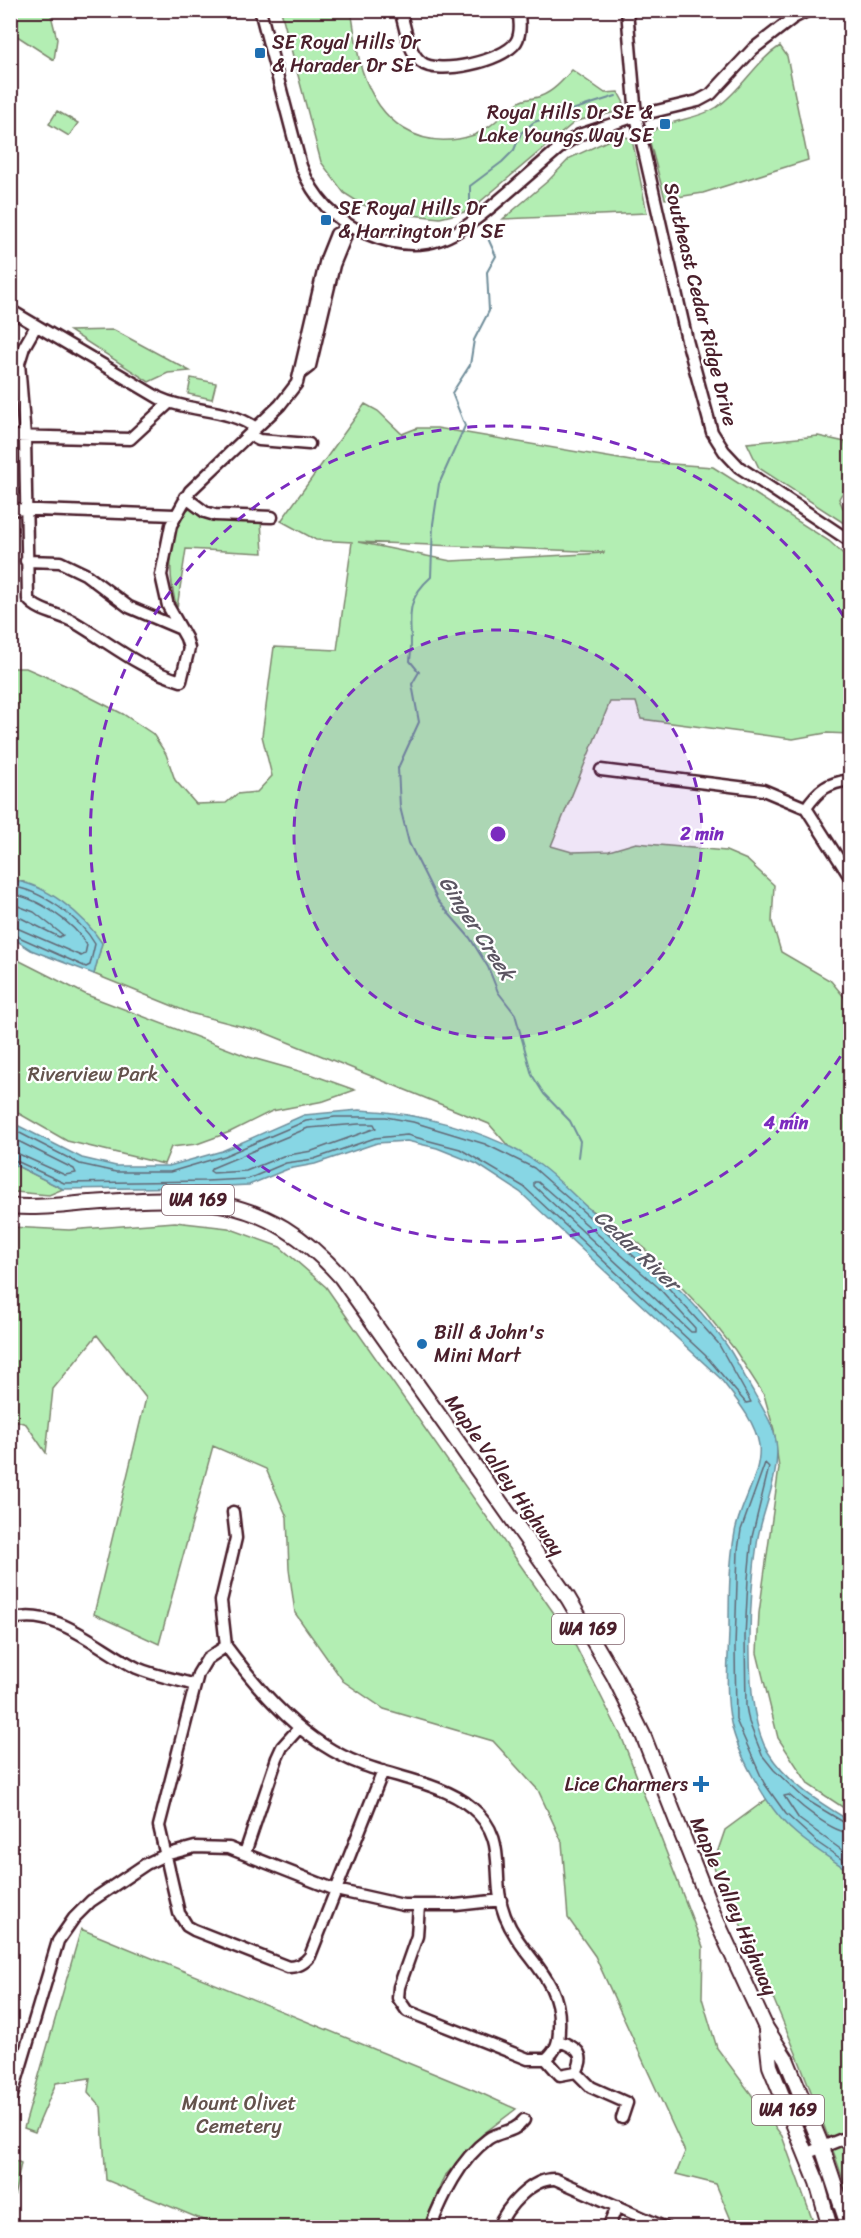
<svg xmlns="http://www.w3.org/2000/svg" width="861" height="2238" font-family="Sriracha,sans-serif">
  <rect width="100%" height="100%" fill="#fff"/>
  <filter id="ink" filterUnits="userSpaceOnUse"><feTurbulence type="fractalNoise" baseFrequency=".0167" numOctaves="2"/><feDisplacementMap in="SourceGraphic" scale="12" xChannelSelector="R" yChannelSelector="G"/><feConvolveMatrix kernelMatrix="1 2 1 2 8 2 1 2 1" color-interpolation-filters="sRGB"/></filter>
  <g filter="url(#ink)">
    <path fill="#b3eeb3" stroke="#7e866f" stroke-width="1.5" fill-rule="evenodd" d="M10 11H50L57 39 54 60 11 32Z
      M281 11H351C355 30 356 51 362 70 379 122 419 153 474 135 491 129 504 112 519 102 525 98 534 99 541 96 554 91 563 80 572 70L605 93 618 92 624 103 612 113 576 121 469 211 440 218 391 213 363 205 344 193 321 162Z
      M780 46 787 56 808 160 703 193 665 199 648 135C664 119 696 121 717 107 742 90 755 62 780 46Z
      M57 111 78 123 69 136 49 124Z
      M620 135 632 139 647 213 503 219 549 180 570 158Z
      M114 330 190 371 168 373 149 382 70 331Z
      M191 378 216 383 212 399 188 394Z
      M365 404 378 411 402 434 417 428H437L631 461 713 467 829 541 850 560V734L826 733 793 739 641 719 636 702H610L551 846 572 852 609 851 636 843 726 851 747 860 774 885 772 922 781 952 831 981 850 1004V1686L847 1690 842 1720 850 1730V1812L809 1785 778 1738 757 1653 759 1613 779 1468 774 1430 764 1395 735 1350 706 1313 640 1244 523 1163 489 1124 263 1032 190 1013 94 974 102 943 24 882 11 880 10 668H26L74 689 123 714 153 734 166 754 175 780 196 804 226 803 237 794 257 792 272 776 262 736 274 647 337 650 352 542 316 540 281 521ZM358 542 604 552V553L451 561Z
      M818 436 845 442C850 453 854 471 850 482 848 487 841 493 839 499L843 508 850 512V527L759 468 747 443Z
      M191 509 207 519 261 521 263 553 186 549 177 608C168 578 167 537 186 510Z
      M10 956 87 995 249 1057 313 1075 355 1090 324 1101 272 1111 230 1132 197 1144 171 1147 164 1164 67 1141 11 1109Z
      M10 1163H11L63 1189 49 1195 15 1192 11 1195Z
      M175 1222 228 1228 280 1247 326 1287 572 1639 622 1738 703 1947 702 1998 717 2048 782 2136 815 2227H734L716 2184 676 2174 685 2152 595 1956 568 1918 562 1842 538 1790 493 1741 384 1709 343 1681 295 1613 289 1569 287 1517 266 1469 213 1446 159 1644 94 1614 146 1398 97 1335 53 1389 46 1453 26 1424 11 1419V1227L69 1230Z
      M767 1799 790 1828 850 1872V2200C812 2085 765 1974 713 1865L725 1830Z
      M81 1929 474 2090 516 2109 483 2134 444 2177 423 2228 220 2227 106 2180 101 2107 88 2092 90 2078 56 2083 35 2132 24 2128Z
      M11 2159 21 2163 11 2212Z"/>
    <path fill="#87d6e4" stroke="#6f8d9a" stroke-width="1.5" d="M11 880C46 884 83 914 102 943L94 974 31 950 11 937Z
      M359 1110C415 1112 490 1130 537 1163 556 1176 572 1194 589 1209 636 1249 687 1290 723 1340 735 1356 743 1374 753 1391 761 1406 773 1423 776 1441 781 1472 764 1507 758 1537 750 1588 741 1709 768 1752 787 1783 820 1803 850 1821V1872C830 1858 809 1846 791 1829 767 1807 738 1755 731 1723 725 1695 728 1661 729 1632 729 1599 729 1565 735 1532 740 1504 762 1474 759 1445 755 1420 734 1397 720 1378L520 1192 477 1164 437 1148 407 1141 377 1143 315 1164 288 1169 249 1185 206 1187 63 1189 11 1163V1122L82 1158 116 1166H169L222 1151 304 1115Z"/>
    <g fill="none" stroke-linecap="round" stroke-linejoin="round">
      <path stroke="#626875" stroke-width="1.5" d="M10 886C41 890 80 918 95 944L90 965 86 967 10 933
        M10 894C37 897 74 923 87 945L85 954 81 956 10 925
        M10 903 34 912 63 935 59 937 21 918 10 916
        M359 1124H374L376 1128 312 1151 283 1156 246 1171 213 1173 210 1171 212 1168 308 1128Z
        M10 1128 80 1164 116 1172H170L224 1156 306 1121 335 1117H386L413 1122 485 1144 534 1168 663 1282 718 1343 751 1402 746 1403 705 1355 524 1187 460 1149 407 1135 375 1138 314 1159 286 1163 248 1179 206 1181 64 1183 10 1158
        M10 1137 74 1169 76 1173 65 1175 10 1150
        M534 1182H538L658 1287 695 1328V1332H691L534 1186Z
        M850 1826 805 1799 774 1770 762 1755 749 1722 746 1706 745 1637 748 1579 752 1537 769 1467 765 1463 741 1530 738 1550 735 1647 736 1720 764 1783 786 1814 818 1843 850 1865
        M850 1833C832 1832 802 1807 789 1795L784 1796 799 1819 850 1856"/>
      <path stroke="#6f8d9a" stroke-width="2" d="M470 203V186L502 162 514 150 521 133 534 122 616 96
        M486 234 496 256 487 272 489 311 474 340 470 365 452 393 465 426 439 484 433 524 431 577C399 605 415 626 410 661L419 672 412 684 419 722 398 768 400 807 409 843 438 901 470 938 488 967 498 992 515 1014 532 1075 544 1094 570 1121 580 1141 578 1157"/>
      <g stroke="#4a1f2b" stroke-width="15">
        <path id="minor" d="M260 10 301 166C313 197 333 220 365 233 427 260 459 235 504 196 524 179 543 162 563 145L579 135 636 116 698 101 711 94 753 49 793 18 809 10
          M400 10C405 26 408 52 421 62 437 76 504 61 516 42 521 34 520 20 518 10
          M627 10 636 116 687 340 712 432 724 451 739 467 850 541
          M10 310 159 398C191 413 226 407 256 428
          M36 326 24 347 19 363 25 437 28 599C38 612 60 614 74 622 110 643 140 669 181 681L189 648 186 638 168 606 161 575 171 525 190 491 280 405 297 383 326 259 336 234 341 232 345 223
          M301 373 310 366 334 265 345 238 341 232
          M249 435 259 440 309 444
          M10 436 130 439 169 403
          M185 497 205 512 215 515 272 517
          M10 509 175 515
          M26 561 60 562 85 574 129 607 181 629
          M601 770 763 790 806 808 850 877
          M806 808C819 789 828 783 850 780
          M233 1512 236 1538 221 1601 226 1646 207 1659 198 1674 159 1826 179 1913 187 1926 194 1930 288 1967C298 1967 304 1964 310 1956L383 1771
          M10 1620C56 1606 98 1649 137 1668 155 1676 176 1679 195 1685
          M226 1646C261 1693 304 1743 361 1764 394 1777 444 1784 471 1807 511 1839 489 1876 505 1916 522 1959 562 1976 559 2028 559 2041 557 2050 546 2059
          M245 1853 277 1758 282 1747 299 1728
          M419 1905 417 1936 399 1987 398 1998 407 2011 528 2059H546L560 2075 576 2072 591 2087 627 2103 622 2118
          M559 2041C576 2047 587 2054 576 2072
          M10 2102 58 1941 74 1918 91 1901 146 1864 165 1855 195 1847 229 1848 336 1890 403 1905H456L501 1900
          M805 2154 850 2136
          M430 2228C443 2196 459 2160 488 2139 501 2130 513 2134 524 2120
          M498 2228C506 2207 532 2178 555 2179L666 2228
          M608 2228 617 2206"/>
      </g>
      <g stroke="#4a1f2b" stroke-width="18">
        <path id="major" d="M10 1206C36 1209 63 1205 89 1203 194 1196 264 1191 341 1277L568 1598 614 1676 643 1735 713 1913 766 2028 786 2059 822 2147 849 2228
          M766 2031 770 2066 817 2182 830 2228"/>
      </g>
      <use href="#minor" stroke="#fff" stroke-width="10"/>
      <use href="#major" stroke="#fff" stroke-width="14"/>
    </g>
  </g>
  <circle cx="498" cy="834" r="204" fill="#7b2cbf" fill-opacity=".12"/>
  <g fill="none" stroke="#7b2cbf" stroke-width="3" stroke-dasharray="10 8">
    <circle cx="498" cy="834" r="204"/>
    <path d="M850 1041A408 408 0 1 1 850 627"/>
  </g>
  <g fill="#1f6fb2" stroke="#fff" stroke-width="2">
    <rect x="254" y="47" width="12" height="12" rx="3"/>
    <rect x="659" y="118" width="12" height="12" rx="3"/>
    <rect x="320" y="214" width="12" height="12" rx="3"/>
    <circle cx="422" cy="1344" r="6"/>
    <path d="M698 1775h6v6h6v6h-6v6h-6v-6h-6v-6h6z"/>
  </g>
  <g text-anchor="middle" stroke-width="4.5" stroke-linejoin="round" paint-order="stroke">
    <g fill="#fff" stroke="#80626b" stroke-width="1.5">
      <rect x="162" y="1185" width="72" height="30" rx="4.5"/>
      <rect x="552" y="1614" width="72" height="30" rx="4.5"/>
      <rect x="752" y="2095" width="72" height="30" rx="4.5"/>
    </g>
    <g font-size="18" font-weight="bold" fill="#4a1f2b">
      <text x="198" y="1206">WA 169</text>
      <text x="588" y="1635">WA 169</text>
      <text x="788" y="2116">WA 169</text>
    </g>
    <g font-size="20" fill="#4a1f2b" stroke="#fff" text-anchor="start">
      <text x="272" y="49">SE Royal Hills Dr<tspan x="272" dy="23">&amp; Harader Dr SE</tspan></text>
      <text x="653" y="119" text-anchor="end">Royal Hills Dr SE &amp;<tspan x="653" dy="23">Lake Youngs Way SE</tspan></text>
      <text x="338" y="215">SE Royal Hills Dr<tspan x="338" dy="23">&amp; Harrington Pl SE</tspan></text>
      <text x="434" y="1339">Bill &amp; John's<tspan x="434" dy="23">Mini Mart</tspan></text>
      <text x="688" y="1791" text-anchor="end">Lice Charmers</text>
    </g>
    <g font-size="20" fill="#4a1f2b" stroke="#fff">
      <text transform="translate(701 304) rotate(76)" y="7">Southeast Cedar Ridge Drive</text>
      <text transform="translate(505 1475) rotate(55)" y="7">Maple Valley Highway</text>
      <text transform="translate(734 1906) rotate(67)" y="7">Maple Valley Highway</text>
    </g>
    <g font-size="20" fill="#64534d" stroke="#fff">
      <text x="93" y="1081">Riverview Park</text>
      <text x="239" y="2110">Mount Olivet<tspan x="239" dy="23">Cemetery</tspan></text>
    </g>
    <g font-size="21" font-style="italic" fill="#5c5662" stroke="#fff">
      <text transform="translate(477 928) rotate(57)" y="7">Ginger Creek</text>
      <text transform="translate(637 1250) rotate(43)" y="7">Cedar River</text>
    </g>
  </g>
  <circle cx="498" cy="834" r="9" fill="#7b2cbf" stroke="#fff" stroke-width="3"/>
  <g font-size="18" text-anchor="middle" font-weight="bold" fill="#7b2cbf" stroke="#fff" stroke-width="4.5" stroke-linejoin="round" paint-order="stroke">
    <text x="702" y="840">2 min</text>
    <text x="786" y="1129">4 min</text>
  </g>
  <rect width="861" height="2238" fill="none" stroke="#fff" stroke-width="36"/>
  <rect x="18" y="18" width="825" height="2202" fill="none" stroke="#4a1f2b" stroke-width="2" filter="url(#ink)"/>
</svg>
